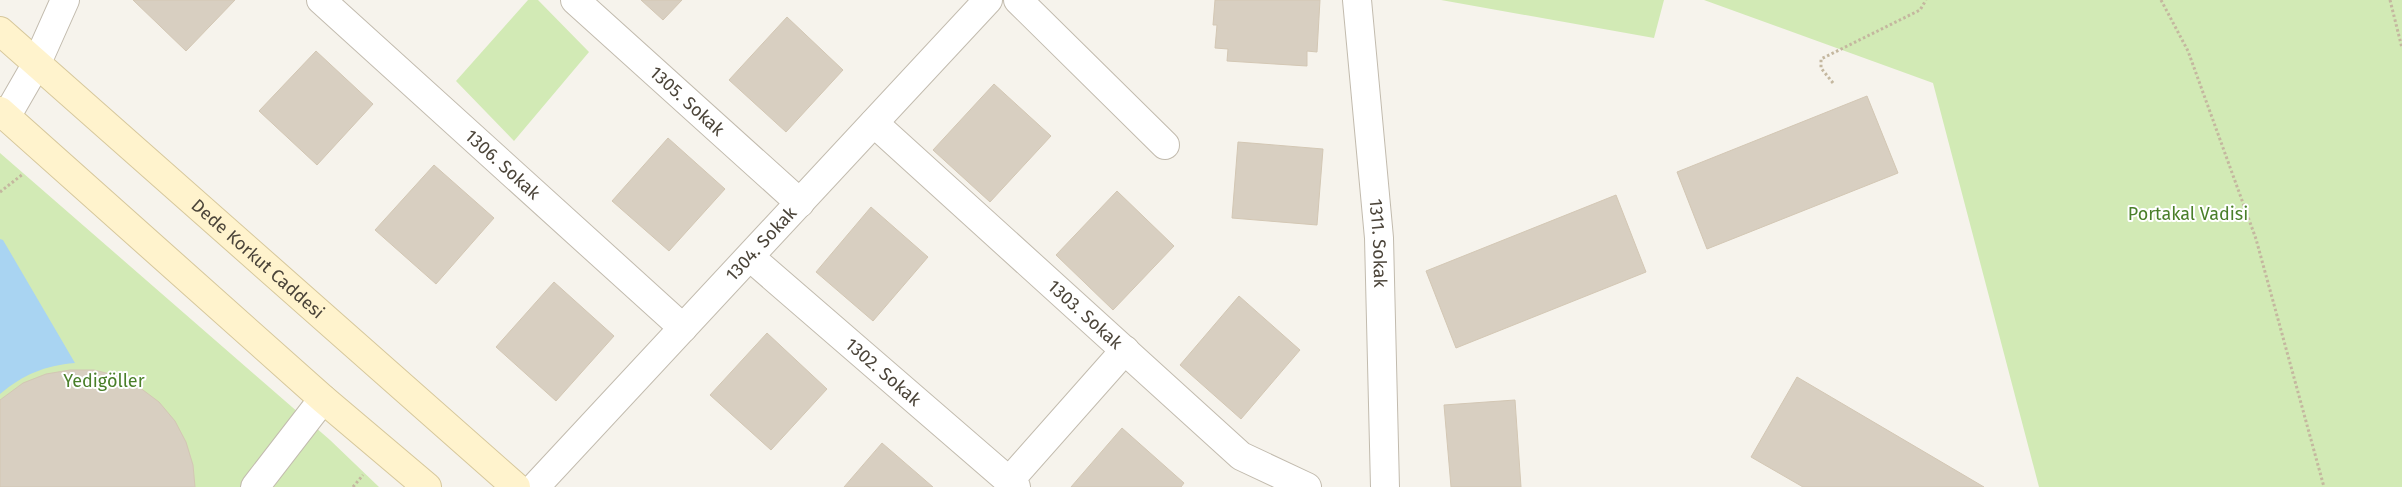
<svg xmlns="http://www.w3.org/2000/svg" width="2402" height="487" font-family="'Fira Sans',sans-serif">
  <rect width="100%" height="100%" fill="#f6f3ec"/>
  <path fill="#d2eab5" d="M528 0H538L589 52 514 141 456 81Z
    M1441 0H1664L1654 38Z
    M1704 0H2402V487H2039L1933 83Z
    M0 153 330 440 379 487H0Z"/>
  <path fill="#a9d4f2" d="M0 239 3 240 75 363C44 366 24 374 0 394Z"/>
  <path fill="#d8cfc1" stroke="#d3c7b4" d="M133 0H235L186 51Z
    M641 0H682L663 20Z
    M1215 0H1320L1317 52 1307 51V66L1227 61 1228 49 1215 48 1217 25H1213Z
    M787 17 843 70 786 132 729 80Z
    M316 51 373 104 317 165 259 111Z
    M994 84 1051 136 990 202 933 150Z
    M1867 96 1898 173 1707 249 1677 172Z
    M668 138 725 189 669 251 612 201Z
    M1238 142 1323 149 1317 225 1232 218Z
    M434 165 494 218 436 284 375 230Z
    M1117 191 1174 246 1113 310 1056 255Z
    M1616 195 1646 272 1456 348 1426 271Z
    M871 207 928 257 873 321 816 272Z
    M554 282 614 336 556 401 496 347Z
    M1239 296 1300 350 1241 419 1180 365Z
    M767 333 827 389 771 450 710 395Z
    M70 370H94L118 376 139 387 159 402 175 421 186 442 193 465 195 487H0V400L23 383 46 374Z
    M1797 377 1984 487H1803L1751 457Z
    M1515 400 1521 487H1451L1444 405Z
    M1122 428 1184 483 1181 487H1071Z
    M882 443 933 487H844Z"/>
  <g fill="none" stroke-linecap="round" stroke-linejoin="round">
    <g stroke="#c2bbae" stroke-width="30">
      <g id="street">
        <path id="s1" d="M321 0 683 328"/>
        <path id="s2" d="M575 0 800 203"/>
        <path d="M1018 0 1165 145"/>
        <path id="s3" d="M1357 0 1379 238 1385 487"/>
        <path d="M6 117 36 65 65 0"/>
        <path id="s4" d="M874 123 1241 456 1307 487"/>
        <path id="s5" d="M750 257 1016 487"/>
        <path d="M1009 481 1125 350"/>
        <path d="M255 487 323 399"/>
        <path id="s6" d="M535 487 988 0"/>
      </g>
    </g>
    <g stroke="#d6c79b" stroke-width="30">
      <g id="secondary">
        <path id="s7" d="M0 31 516 487"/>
        <path d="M0 111 323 399 427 487"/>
      </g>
    </g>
    <path stroke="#c4b79f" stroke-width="3" stroke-dasharray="2.5 2.5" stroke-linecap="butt" d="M2161 0 2188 51 2256 239 2324 487
      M2390 0 2402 48
      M1833 83 1821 68V59L1920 10 1926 0
      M0 192 23 174
      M353 487 363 475"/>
    <use href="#street" stroke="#fff" stroke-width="28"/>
    <use href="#secondary" stroke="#fff3cd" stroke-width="28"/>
  </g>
  <g text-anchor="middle" stroke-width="4" stroke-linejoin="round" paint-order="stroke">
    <g font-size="18" fill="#4b4439" stroke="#fff">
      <text dy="6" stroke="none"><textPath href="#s2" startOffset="151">1305. Sokak</textPath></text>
      <text dy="6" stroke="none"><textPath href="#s1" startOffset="245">1306. Sokak</textPath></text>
      <text dy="6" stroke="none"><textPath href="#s3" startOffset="244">1311. Sokak</textPath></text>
      <text dy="6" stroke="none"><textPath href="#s6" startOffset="332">1304. Sokak</textPath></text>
      <text dy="6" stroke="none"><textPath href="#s7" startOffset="344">Dede Korkut Caddesi</textPath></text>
      <text dy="6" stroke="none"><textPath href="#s4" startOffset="285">1303. Sokak</textPath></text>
      <text dy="6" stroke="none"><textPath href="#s5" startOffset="176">1302. Sokak</textPath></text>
    </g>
    <g font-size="18" fill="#4a7f2a" stroke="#fff">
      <text x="2188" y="220">Portakal Vadisi</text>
      <text x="104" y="387">Yedigöller</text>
    </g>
  </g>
</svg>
